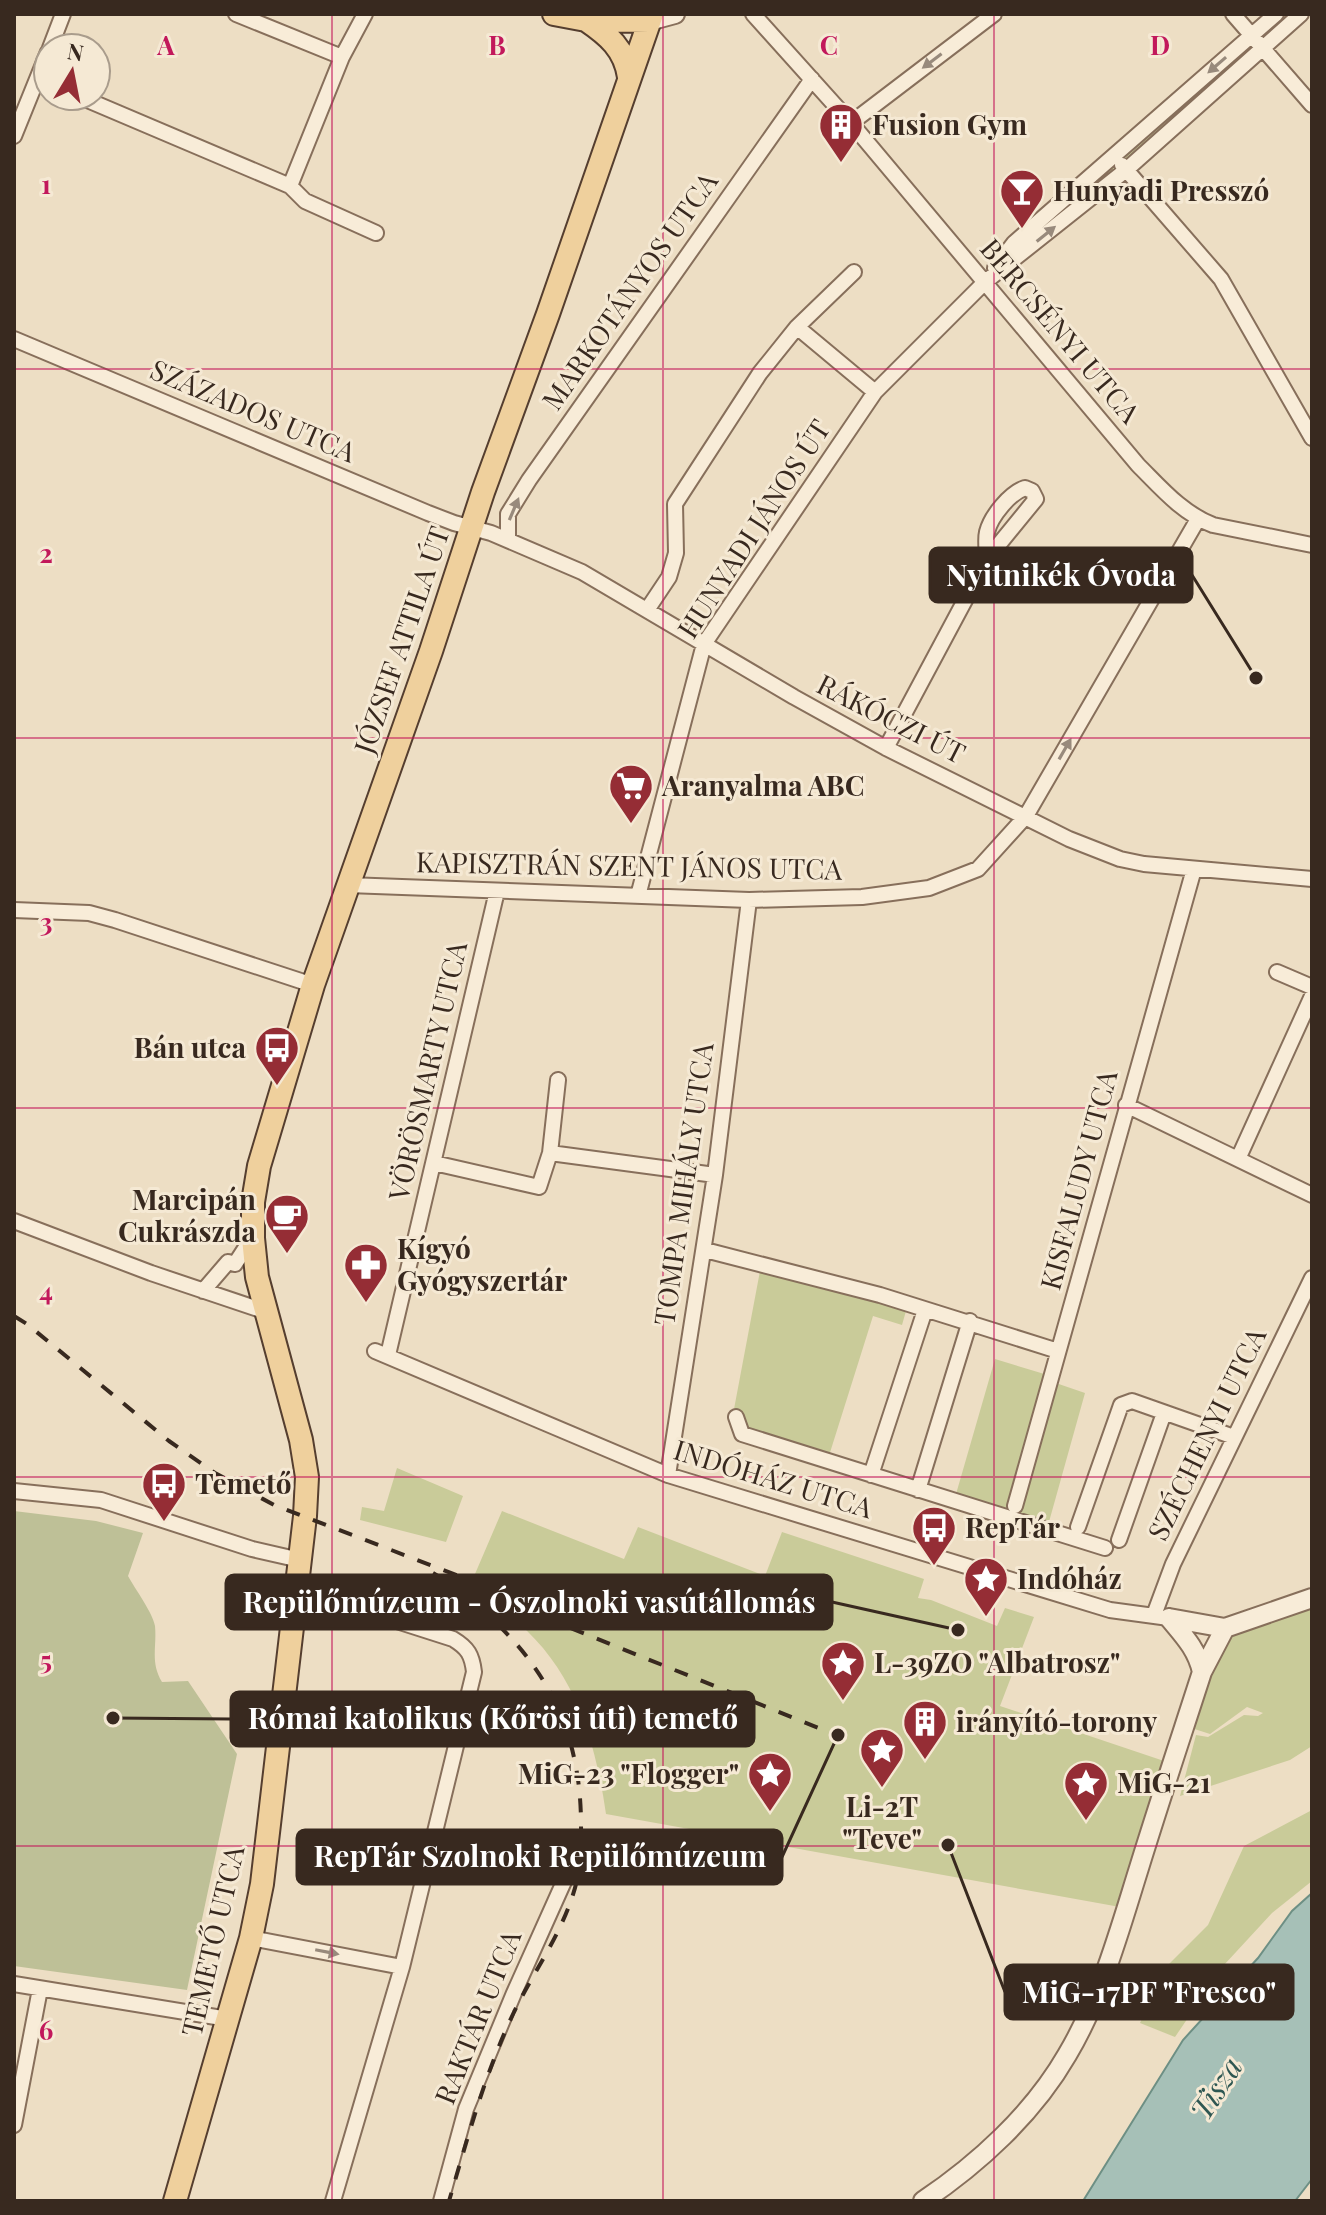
<svg xmlns="http://www.w3.org/2000/svg" width="1326" height="2215" font-family="'Playfair Display',serif">
  <rect width="100%" height="100%" fill="#eddec4"/>
  <path fill="#c9cb99" d="M1276 14H1301L985 282 1014 243Z
    M760 1271 908 1304 902 1325 873 1316 827 1462 731 1425Z
    M995 1359 1051 1376 1050 1381 1085 1393 1047 1529 954 1501Z
    M397 1468 463 1496 446 1542 360 1520 362 1507 384 1511Z
    M502 1511 624 1559 638 1527 765 1576 782 1532 924 1579 918 1598 931 1600 997 1626 1005 1608 1034 1617 1000 1706 1167 1762 1120 1907 606 1814C592 1717 562 1639 471 1591L472 1581Z
    M1312 1598V1746L1290 1760 1180 1796 1196 1735 1208 1737 1244 1715 1258 1716 1263 1713 1247 1707 1210 1734 1185 1726 1225 1628Z
    M1312 1810V1881L1272 1913 1224 1965 1175 2037 1140 2023 1166 1967 1208 1925 1244 1846Z"/>
  <path fill="#bec097" d="M14 1511 96 1521 143 1533 128 1576C135 1589 153 1613 155 1626 157 1647 150 1662 162 1682L188 1681 237 1754 187 1990 14 1966Z"/>
  <path fill="#a6c0b7" stroke="#6d8f84" stroke-width="2" d="M1312 1893V2179L1295 2201H1083L1183 2040 1258 1958 1292 1911Z"/>
  <g fill="none" stroke-linecap="round" stroke-linejoin="round">
    <g stroke="#876f5b" stroke-width="18">
      <path id="minor" d="M236 14 342 57
        M753 14 851 123 1138 465C1161 488 1182 513 1213 525L1312 545
        M1233 14 1312 105
        M50 48 63 14
        M78 96 290 186 305 201 376 233
        M851 123 994 14
        M14 136 48 52
        M1122 165 1221 279 1312 438
        M290 186 342 57 365 14
        M995 268 1014 243 1276 14
        M797 327 875 392
        M14 339 428 513 454 523 491 533 582 572 794 697 886 748 1069 839 1120 859 1144 864 1312 879
        M508 540V514L529 480 812 79
        M647 610 669 577 676 553 675 504 760 373 797 327 854 272
        M886 748 987 559 1036 499 1032 491 1025 488C1010 493 991 516 987 532 985 540 987 551 987 559
        M348 885 749 900 862 897 929 888 978 869 1026 816 1198 519
        M638 896 704 644 875 392 985 282 1126 170 1301 14
        M14 910 89 913 115 920 313 985
        M1277 972 1312 987
        M1126 1105 1312 1195
        M550 1153 558 1080
        M1238 1159 1312 996
        M434 1163 539 1187 550 1153 715 1175
        M14 1221 151 1273 267 1312
        M705 1250 880 1295 1058 1351
        M203 1291 228 1262 235 1264 252 1238
        M375 1351 668 1475 1110 1610 1169 1618
        M388 1355 497 891
        M736 1417 742 1434 1105 1548
        M668 1475 715 1175 749 900
        M871 1475 925 1310
        M918 1490 970 1321
        M14 1491 101 1500 252 1549 300 1560
        M1015 1506 1194 869
        M1078 1527 1121 1405 1132 1401 1234 1437
        M1119 1540 1164 1413
        M297 1589 453 1639C468 1648 472 1655 474 1672L402 1967 333 2201
        M1154 1615 1173 1564 1312 1278
        M251 1938 402 1967
        M14 1984 228 2019
        M14 2125 40 1989
        M441 2201 466 2109 514 1993 575 1857"/>
    </g>
    <g stroke="#876f5b" stroke-width="22">
      <path id="tertiary" d="M649 21 675 14
        M1169 1618 1225 1628 1312 1598
        M1169 1618C1183 1635 1197 1649 1202 1672
        M923 2201C978 2164 1033 2114 1067 2055 1101 1998 1119 1932 1139 1868 1159 1803 1181 1737 1202 1672L1225 1628"/>
    </g>
    <g stroke="#553e2f" stroke-width="26">
      <path id="primary" d="M554 14 586 20 649 21
        M586 20C608 35 625 49 629 77
        M175 2201 251 1938 262 1884 305 1516 307 1477 301 1440 257 1277 253 1238V1202L259 1166 313 985 431 651 483 492 548 314 652 14"/>
    </g>
    <use href="#minor" stroke="#f8ecd8" stroke-width="14"/>
    <use href="#tertiary" stroke="#f8ecd8" stroke-width="18"/>
    <use href="#primary" stroke="#efd09d" stroke-width="22"/>
    <path stroke="#38291f" stroke-width="4" stroke-dasharray="14 14" stroke-linecap="butt" d="M14 1316 27 1324 169 1441 215 1473 274 1505 472 1581 568 1627 851 1741
      M433 1573C449 1582 463 1594 477 1606 546 1663 580 1731 581 1821 581 1837 582 1854 579 1870 570 1923 537 1965 514 2012 485 2073 468 2137 449 2201"/>
  </g>
  <defs><path id="oneway-solid" d="M-6-.8H1V-3.2L6.5 0L1 3.2V.8H-6Z" transform="scale(2)"/></defs>
  <g fill="#988a7c">
    <use href="#oneway-solid" transform="translate(932 61) rotate(143)"/>
    <use href="#oneway-solid" transform="translate(1217 65) rotate(139)"/>
    <use href="#oneway-solid" transform="translate(1046 234) rotate(-39)"/>
    <use href="#oneway-solid" transform="translate(514 509) rotate(-67)"/>
    <use href="#oneway-solid" transform="translate(1065 749) rotate(-60)"/>
    <use href="#oneway-solid" transform="translate(327 1952) rotate(11)"/>
  </g>
  <path fill="none" stroke="#c2185b" stroke-width="2" stroke-opacity="0.55" d="M332 14V2201M663 14V2201M994 14V2201M14 369H1312M14 738H1312M14 1108H1312M14 1477H1312M14 1846H1312"/>
  <defs>
    <g id="building-pin" transform="scale(2.3)"><path d="M0 17L-7.5 6A9.5 9.5 0 1 1 7.5 6Z" fill="#952d35" stroke="#f5e9d4"/><path d="M-4-6H4V6H1V3H-1V6H-4ZM-2.5-4.3h1.7v1.8h-1.7ZM.8-4.3h1.7v1.8H.8ZM-2.5-1h1.7V.8h-1.7ZM.8-1h1.7V.8H.8Z" fill="#fff"/></g>
    <g id="bar-pin" transform="scale(2.3)"><path d="M0 17L-7.5 6A9.5 9.5 0 1 1 7.5 6Z" fill="#952d35" stroke="#f5e9d4"/><path d="M-6-5H6L.8 .8V4.5H3.5V6h-7V4.5H-.8V.8Z" fill="#fff"/></g>
    <g id="supermarket-pin" transform="scale(2.3)"><path d="M0 17L-7.5 6A9.5 9.5 0 1 1 7.5 6Z" fill="#952d35" stroke="#f5e9d4"/><path d="M-6-5.5h2.5l.6 2H6L4.5 2H-2.5L-4.4-4H-6ZM-1.5 3.2a1.3 1.3 0 1 0 .1 0ZM3 3.2a1.3 1.3 0 1 0 .1 0Z" fill="#fff"/></g>
    <g id="bus-pin" transform="scale(2.3)"><path d="M0 17L-7.5 6A9.5 9.5 0 1 1 7.5 6Z" fill="#952d35" stroke="#f5e9d4"/><path d="M-5-6H5V4H4V6H2V4H-2V6H-4V4H-5ZM-3.5-4V0h7V-4ZM-3.5 1.2v1.5H-2V1.2ZM2 1.2v1.5H3.5V1.2Z" fill="#fff"/></g>
    <g id="cafe-pin" transform="scale(2.3)"><path d="M0 17L-7.5 6A9.5 9.5 0 1 1 7.5 6Z" fill="#952d35" stroke="#f5e9d4"/><path d="M-5.5-4.5H6V0H3Q3 3.5 0 3.5H-2.5Q-5.5 3.5-5.5 0ZM3-3.2v2h1.7v-2ZM-6 4.5H4V6H-6Z" fill="#fff"/></g>
    <g id="pharmacy-pin" transform="scale(2.3)"><path d="M0 17L-7.5 6A9.5 9.5 0 1 1 7.5 6Z" fill="#952d35" stroke="#f5e9d4"/><path d="M-2-6h4v4h4v4h-4v4h-4v-4h-4v-4h4Z" fill="#fff"/></g>
    <g id="sight-pin" transform="scale(2.3)"><path d="M0 17L-7.5 6A9.5 9.5 0 1 1 7.5 6Z" fill="#952d35" stroke="#f5e9d4"/><path d="M0-6L1.8-2.2L6-1.7L2.9 1.2L3.7 5.4L0 3.3L-3.7 5.4L-2.9 1.2L-6-1.7L-1.8-2.2Z" fill="#fff"/></g>
  </defs>
  <g fill-rule="evenodd">
    <use href="#building-pin" x="841" y="125"/>
    <use href="#bar-pin" x="1022" y="191"/>
    <use href="#supermarket-pin" x="631" y="786"/>
    <use href="#bus-pin" x="277" y="1048"/>
    <use href="#cafe-pin" x="287" y="1216"/>
    <use href="#pharmacy-pin" x="366" y="1265"/>
    <use href="#bus-pin" x="164" y="1484"/>
    <use href="#bus-pin" x="934" y="1528"/>
    <use href="#sight-pin" x="986" y="1579"/>
    <use href="#sight-pin" x="843" y="1663"/>
    <use href="#building-pin" x="925" y="1722"/>
    <use href="#sight-pin" x="882" y="1750"/>
    <use href="#sight-pin" x="770" y="1774"/>
    <use href="#sight-pin" x="1086" y="1783"/>
  </g>
  <g text-anchor="middle" stroke-width="6" stroke-linejoin="round" paint-order="stroke">
    <g font-size="28" font-weight="bold" fill="#38291f" stroke="#f5e9d4" text-anchor="start">
      <text x="872" y="135">Fusion Gym</text>
      <text x="1053" y="201">Hunyadi Presszó</text>
      <text x="662" y="796">Aranyalma ABC</text>
      <text x="246" y="1058" text-anchor="end">Bán utca</text>
      <text x="256" y="1210" text-anchor="end">Marcipán<tspan x="256" dy="32">Cukrászda</tspan></text>
      <text x="397" y="1259">Kígyó<tspan x="397" dy="32">Gyógyszertár</tspan></text>
      <text x="195" y="1494">Temető</text>
      <text x="965" y="1538">RepTár</text>
      <text x="1017" y="1589">Indóház</text>
      <text x="874" y="1673">L-39ZO "Albatrosz"</text>
      <text x="956" y="1732">irányító-torony</text>
      <text x="739" y="1784" text-anchor="end">MiG-23 "Flogger"</text>
      <text x="1117" y="1793">MiG-21</text>
      <text x="882" y="1817" text-anchor="middle">Li-2T<tspan x="882" dy="32">"Teve"</tspan></text>
    </g>
    <g font-size="28" fill="#38291f" stroke="#f5e9d4">
      <text transform="translate(630 291) rotate(-55)" y="10">MARKOTÁNYOS UTCA</text>
      <text transform="translate(1060 331) rotate(50)" y="10">BERCSÉNYI UTCA</text>
      <text transform="translate(253 411) rotate(23)" y="10">SZÁZADOS UTCA</text>
      <text transform="translate(754 529) rotate(-57)" y="10">HUNYADI JÁNOS ÚT</text>
      <text transform="translate(402 640) rotate(-71)" y="10">JÓZSEF ATTILA ÚT</text>
      <text transform="translate(891 719) rotate(27)" y="10">RÁKÓCZI ÚT</text>
      <text transform="translate(629 866) rotate(1)" y="10">KAPISZTRÁN SZENT JÁNOS UTCA</text>
      <text transform="translate(428 1071) rotate(-77)" y="10">VÖRÖSMARTY UTCA</text>
      <text transform="translate(1079 1180) rotate(-75)" y="10">KISFALUDY UTCA</text>
      <text transform="translate(684 1184) rotate(-82)" y="10">TOMPA MIHÁLY UTCA</text>
      <text transform="translate(1207 1434) rotate(-64)" y="10">SZÉCHENYI UTCA</text>
      <text transform="translate(773 1479) rotate(17)" y="10">INDÓHÁZ UTCA</text>
      <text transform="translate(213 1941) rotate(-77)" y="10">TEMETŐ UTCA</text>
      <text transform="translate(478 2017) rotate(-68)" y="10">RAKTÁR UTCA</text>
    </g>
    <g font-size="30" font-style="italic" fill="#2e5752" stroke="#f5e9d4">
      <text transform="translate(1217 2089) rotate(-57)" y="10">Tisza</text>
    </g>
  </g>
  <g font-size="26" text-anchor="middle" font-weight="bold" fill="#c2185b" stroke="#f5e9d4" stroke-width="6" stroke-linejoin="round" paint-order="stroke">
    <text x="166" y="55">A</text>
    <text x="497" y="55">B</text>
    <text x="829" y="55">C</text>
    <text x="1160" y="55">D</text>
    <text x="46" y="194">1</text>
    <text x="46" y="563">2</text>
    <text x="46" y="932">3</text>
    <text x="46" y="1301">4</text>
    <text x="46" y="1670">5</text>
    <text x="46" y="2040">6</text>
  </g>
  <path fill="none" stroke="#38291f" stroke-width="3" d="M1256 678L1192 575M958 1630L832 1602M113 1718L231 1719M838 1735L782 1857M948 1845L1005 1992"/>
  <g fill="#38291f" stroke="#f5e9d4" stroke-width="3">
    <circle cx="1256" cy="678" r="8"/>
    <circle cx="958" cy="1630" r="8"/>
    <circle cx="113" cy="1718" r="8"/>
    <circle cx="838" cy="1735" r="8"/>
    <circle cx="948" cy="1845" r="8"/>
  </g>
  <g fill="#38291f" stroke="#38291f" stroke-width="3">
    <rect x="930" y="548" width="262" height="54" rx="8"/>
    <rect x="226" y="1575" width="606" height="54" rx="8"/>
    <rect x="231" y="1692" width="523" height="54" rx="8"/>
    <rect x="297" y="1830" width="485" height="54" rx="8"/>
    <rect x="1005" y="1965" width="288" height="54" rx="8"/>
  </g>
  <g font-size="30" text-anchor="middle" font-weight="bold" fill="#fff">
    <text x="1061" y="586">Nyitnikék Óvoda</text>
    <text x="529" y="1613">Repülőmúzeum - Ószolnoki vasútállomás</text>
    <text x="493" y="1729">Római katolikus (Kőrösi úti) temető</text>
    <text x="540" y="1867">RepTár Szolnoki Repülőmúzeum</text>
    <text x="1149" y="2003">MiG-17PF "Fresco"</text>
  </g>
  <rect width="1326" height="2215" fill="none" stroke="#38291f" stroke-width="32"/>
  <g transform="translate(72 72) rotate(10)"><circle r="38" fill="#f5e9d4" stroke="#a99c8c" stroke-width="2"/>
  <path d="M0-6L14 30L0 20L-14 30Z" fill="#952d35"/>
  <text y="-12" font-size="22" font-weight="bold" text-anchor="middle" fill="#38291f">N</text>
  </g>
</svg>
